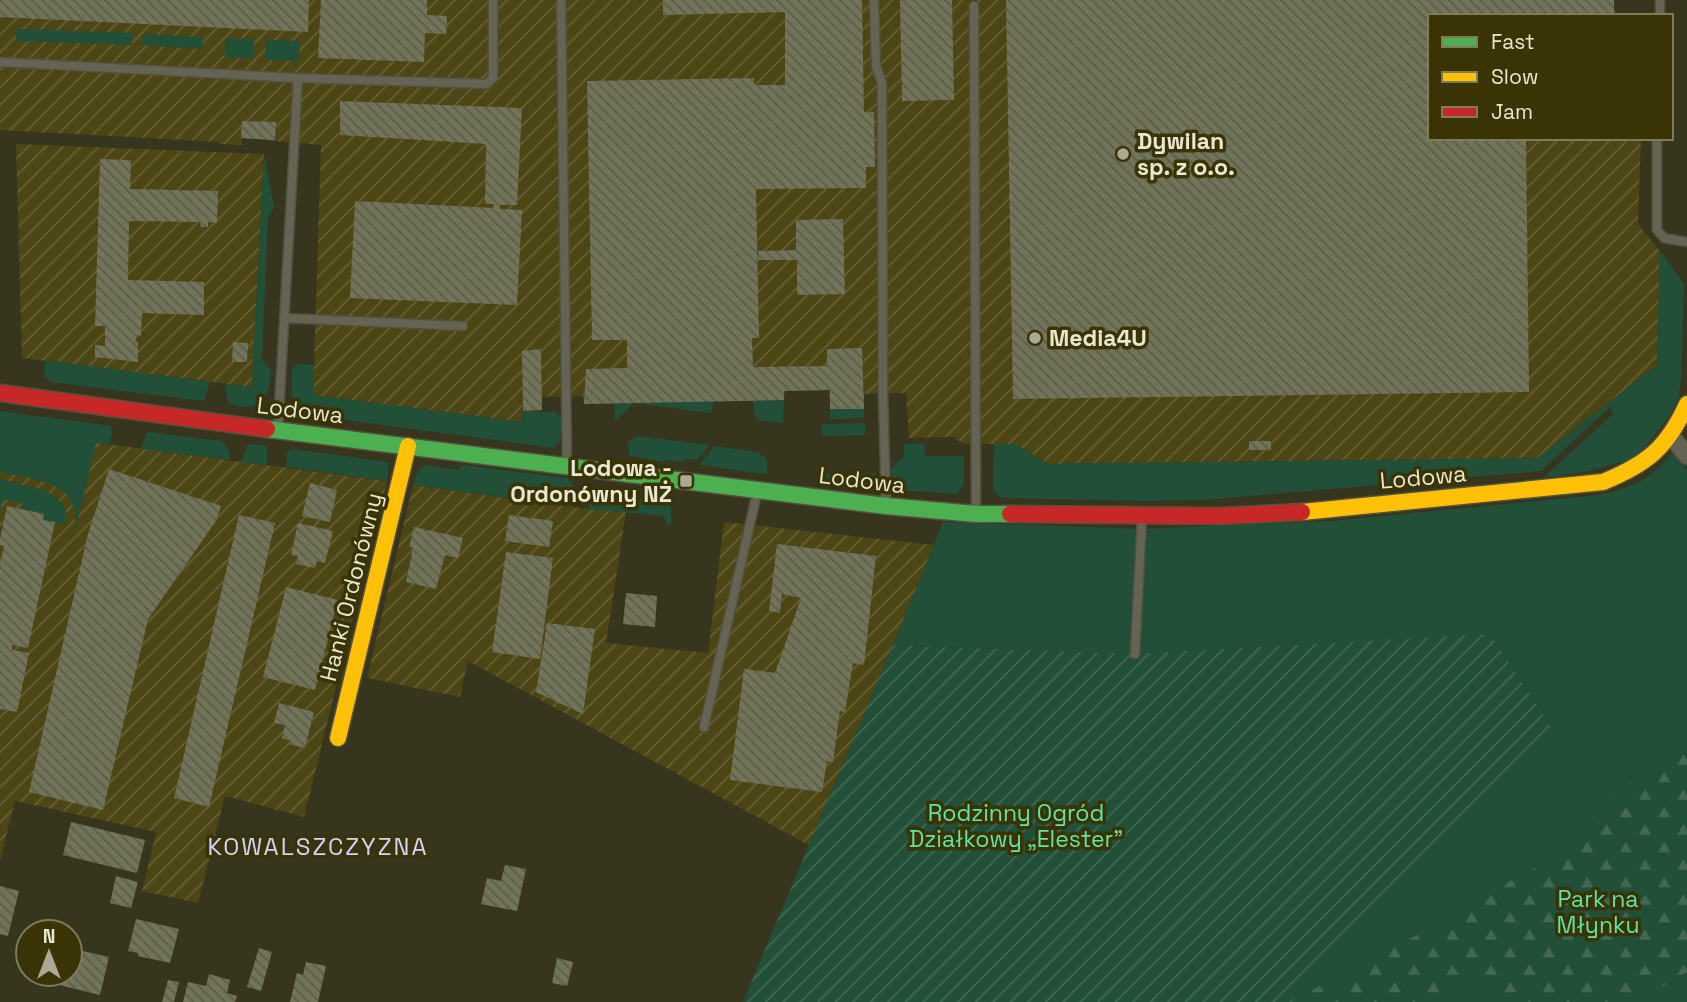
<svg xmlns="http://www.w3.org/2000/svg" width="1687" height="1002" font-family="'Space Grotesk',sans-serif">
  <defs>
    <pattern id="industrial-furrows" width="10" height="10" patternUnits="userSpaceOnUse" patternTransform="scale(1.75)"><rect width="10" height="10" fill="#4c4514"/><path d="M-1 1l2-2M0 10L10 0M9 11l2-2" fill="none" stroke="#666035"/></pattern>
    <pattern id="forest-firs" width="22" height="20" patternUnits="userSpaceOnUse" patternTransform="scale(1.75)"><rect width="22" height="20" fill="#224f37"/><path d="M5 1l3.5 6h-7zM16 11l3.5 6h-7z" fill="#426853"/></pattern>
    <pattern id="garden-furrows" width="10" height="10" patternUnits="userSpaceOnUse" patternTransform="scale(1.75)"><rect width="10" height="10" fill="#224f37"/><path d="M-1 1l2-2M0 10L10 0M9 11l2-2" fill="none" stroke="#426853"/></pattern>
    <pattern id="building-back-hatch" width="6" height="6" patternUnits="userSpaceOnUse" patternTransform="scale(1.75)"><rect width="6" height="6" fill="#717458"/><path d="M-1 5l2 2M0 0l6 6M5-1l2 2" fill="none" stroke="#5c5c4b"/></pattern>
  </defs>
  <rect width="100%" height="100%" fill="#38351e"/>
  <path fill="url(#industrial-furrows)" d="M0 0H1614L1615 16H1430V138H1641L1638 224 1660 251 1657 365 1537 458 1047 464 1016 444H963L954 437 909 438 906 393 864 394V409H830L829 390 785 391 784 400 584 404 583 396 523 397 522 422 313 395 321 145 242 138 241 145 220 144V142L0 130Z
    M16 144 264 154 252 387 22 358Z
    M0 430 387 481 304 817 225 796 198 903 142 891 156 832 15 801 0 860Z
    M413 485 579 508 626 512 606 643 708 653 724 522 935 545 809 845 468 661 460 697 367 678Z"/>
  <path fill="#224f37" d="M17 29 133 33 132 45 16 41Z
    M143 34 203 37 202 49 142 45Z
    M226 38 254 39 253 58H225Z
    M266 40 300 41 299 61 265 60Z
    M264 154 274 207 268 218 262 360 271 370C270 385 270 394 258 405 249 408 235 408 228 402L225 384 252 387Z
    M1660 251 1684 284 1681 377 1679 395 1672 412 1643 450 1629 460 1584 472 1543 478 1613 414 1610 407 1541 471 1202 500 1147 501 1008 498C999 497 996 496 993 487L994 444H1016L1047 464 1537 458 1657 365Z
    M45 360 210 382 204 401 50 382 44 374Z
    M297 364 314 365V395L521 422 523 411 556 412 562 418 560 441 554 448 301 414C289 402 292 385 292 369Z
    M784 400 783 423 758 420 755 416 753 401Z
    M714 401 711 413 634 403 615 422 614 403Z
    M830 409H864V418L830 419Z
    M0 411 111 426 112 435 109 444 96 443 76 528C75 519 75 509 71 501 60 479 21 477 0 472Z
    M865 423V435L822 436V424Z
    M147 432 222 441 229 451 230 460 141 449Z
    M637 436 710 445 697 460 686 459 685 462 665 460 664 462 630 456 627 443Z
    M924 443 925 456H964V484L957 494 896 490 894 488 891 468 904 456V444Z
    M248 444 267 446V465L241 462Z
    M715 446 758 452 767 459V472L764 474 699 465Z
    M291 449 389 462 387 481 286 467 287 453Z
    M1673 451 1687 471V1002H1292L1299 986 1135 654 893 645 943 522 1141 529 1331 521 1598 495C1629 489 1655 478 1673 451Z
    M425 465 458 470 462 465 568 478 575 488 573 507 413 485 417 472Z
    M876 473 870 487 823 482V474Z
    M0 479 47 491 61 502 66 510 65 525 43 520 44 514 21 509 22 503 3 499 0 511Z
    M592 488 628 493V497L641 499V495L671 499V527L662 516 588 509Z"/>
  <path fill="url(#forest-firs)" d="M1687 745V972L1636 1002H1506L1495 975 1477 976 1425 1002H1301L1306 992 1347 975 1565 850 1588 820 1665 751Z"/>
  <path fill="url(#garden-furrows)" d="M1490 634 1551 726 1299 986 1292 1002H743L893 645 1135 654Z"/>
  <path fill="url(#building-back-hatch)" d="M0 0H309L308 32 0 17Z
    M321 0H427V15L447 16 446 34 425 33 424 62 318 58Z
    M663 0H862L864 112H874L875 167H866V188L756 189 759 338H752L753 367 827 366V349L862 348 864 409H830V390L784 391V400L584 404 586 369 627 368V340H592L587 81 754 78V85H785V12L663 15Z
    M900 0H952L954 100 902 101Z
    M1006 0H1614V16H1430V138H1526L1529 392 1013 399Z
    M340 101 522 108 517 205H500V209L522 210 517 305 350 298 355 201 494 208V204H485L486 144 340 135Z
    M242 121 276 122 275 140 241 138Z
    M100 159 131 160 130 189 218 191 217 223 208 222V227H201L200 222 129 221 128 280 204 282V315L142 313 141 336 138 335 135 341 138 342V362L95 357V345L105 346V326H95Z
    M843 219 845 294 797 295V260H758V251L796 250V220Z
    M233 342 248 343 247 362H232Z
    M541 349 542 410 523 411 522 351Z
    M1249 441H1271V450H1249Z
    M109 469 221 506 216 521 148 619 103 810 29 792 88 534Z
    M310 483 337 490 330 522 302 516Z
    M7 506 44 514 43 520 55 522 28 648 12 645V650L29 653 17 712 0 709V563L4 546 0 545V539Z
    M239 515 275 523 209 807 174 798Z
    M509 515 553 521 549 547 505 541Z
    M298 523 333 531 325 563 317 561 315 568 296 564 298 556 291 555Z
    M414 527 463 538 458 558 445 555 436 589 406 582 413 548 409 547Z
    M777 544 876 556 864 665 853 663 845 712 840 711 833 762 827 761 822 792 730 780 744 669 775 673 801 598 782 594 780 613 769 611Z
    M506 552 553 558 540 659 492 652Z
    M286 587 338 600 315 690 263 677Z
    M626 593 657 596 655 627 623 624Z
    M547 623 595 629 583 714 536 692Z
    M279 703 314 712 305 748 289 744 290 741 282 738 285 725 274 723Z
    M71 822 145 840 137 873 63 855Z
    M505 865 526 869 517 911 481 904 487 878 501 881Z
    M116 876 138 882 131 908 110 903Z
    M0 886 19 891 8 936 0 934Z
    M136 919 179 929 170 963 138 956V953L128 951Z
    M70 948 109 957 100 995 59 985 62 974H70Z
    M259 948 272 952 261 991 247 987Z
    M557 958 573 962 567 986 552 983Z
    M306 962 326 966 318 1002H290L297 973 303 975Z
    M209 974 230 980 227 993 237 996 235 1002H183L188 982 206 986Z
    M168 980 179 982 174 1002H162Z"/>
  <g fill="none" stroke-linecap="round" stroke-linejoin="round">
    <g stroke="#53513f" stroke-width="11">
      <path id="lane" d="M561 0 567 462
        M874 0 876 66 882 83 883 393 886 503
        M974 6 976 511
        M1660 16V0
        M0 62 298 78 487 84 493 78V0
        M1657 138V230L1664 238 1687 242
        M284 318 463 326
        M278 427 298 78
        M1135 654 1142 517
        M704 727 757 493"/>
    </g>
    <g stroke="#53513f" stroke-width="19">
      <path id="street" d="M1672 437 1687 456"/>
    </g>
    <g stroke="#53513f" stroke-width="19">
      <path id="fast" d="M267 429 886 506 976 514H1010"/>
    </g>
    <g stroke="#53513f" stroke-width="19">
      <path id="slow" d="M1302 512 1603 482C1647 464 1667 448 1687 404
        M338 738 408 446"/>
    </g>
    <g stroke="#53513f" stroke-width="19">
      <path id="jam" d="M0 393 267 429
        M1010 514 1219 516 1302 512"/>
    </g>
    <use href="#lane" stroke="#656354" stroke-width="8"/>
    <use href="#street" stroke="#656354" stroke-width="16"/>
    <use href="#fast" stroke="#4caf50" stroke-width="16"/>
    <use href="#slow" stroke="#ffc107" stroke-width="16"/>
    <use href="#jam" stroke="#c62828" stroke-width="16"/>
  </g>
  <g fill="#aca992" stroke="#393306" stroke-width="2.5">
    <circle cx="1123" cy="154" r="7"/>
    <circle cx="1035" cy="338" r="7"/>
    <rect x="679" y="474" width="14" height="14" rx="3.5"/>
  </g>
  <g text-anchor="middle" stroke-width="7" stroke-linejoin="round" paint-order="stroke">
    <g font-size="23" font-weight="bold" fill="#eae7d0" stroke="#393306" text-anchor="start">
      <text x="1137" y="149">Dywilan<tspan x="1137" dy="26">sp. z o.o.</tspan></text>
      <text x="1049" y="346">Media4U</text>
      <text x="672" y="476" text-anchor="end">Lodowa -<tspan x="672" dy="26">Ordonówny NŻ</tspan></text>
    </g>
    <g font-size="23" fill="#eae7d0" stroke="#393306">
      <text transform="translate(300 410) rotate(7)" y="8">Lodowa</text>
      <text transform="translate(1423 477) rotate(-5)" y="8">Lodowa</text>
      <text transform="translate(862 480) rotate(7)" y="8">Lodowa</text>
      <text transform="translate(351 587) rotate(-76)" y="8">Hanki Ordonówny</text>
    </g>
    <g font-size="23" fill="#5ee5a7" stroke="#393306">
      <text x="1016" y="821">Rodzinny Ogród<tspan x="1016" dy="26">Działkowy „Elester”</tspan></text>
      <text x="1598" y="907">Park na<tspan x="1598" dy="26">Młynku</tspan></text>
    </g>
    <g font-size="24" letter-spacing="2" fill="#cfd4ff" stroke="#393306">
      <text x="318" y="855">KOWALSZCZYZNA</text>
    </g>
  </g>
  <rect x="1428" y="14" width="245" height="126" fill="#393306" stroke="#807b57" stroke-width="2"/>
  <rect x="1442" y="37" width="35" height="10" fill="#4caf50" stroke="#807b57" stroke-width="2"/>
  <text x="1491" y="49" font-size="21" fill="#eae7d0">Fast</text>
  <rect x="1442" y="72" width="35" height="10" fill="#ffc107" stroke="#807b57" stroke-width="2"/>
  <text x="1491" y="84" font-size="21" fill="#eae7d0">Slow</text>
  <rect x="1442" y="107" width="35" height="10" fill="#c62828" stroke="#807b57" stroke-width="2"/>
  <text x="1491" y="119" font-size="21" fill="#eae7d0">Jam</text>
  <g transform="translate(49 953)"><circle r="33" fill="#393306" stroke="#807b57" stroke-width="2"/>
  <path d="M0-5L12 26L0 18L-12 26Z" fill="#aca992"/>
  <text y="-10" font-size="19" font-weight="bold" text-anchor="middle" fill="#eae7d0">N</text>
  </g>
</svg>
